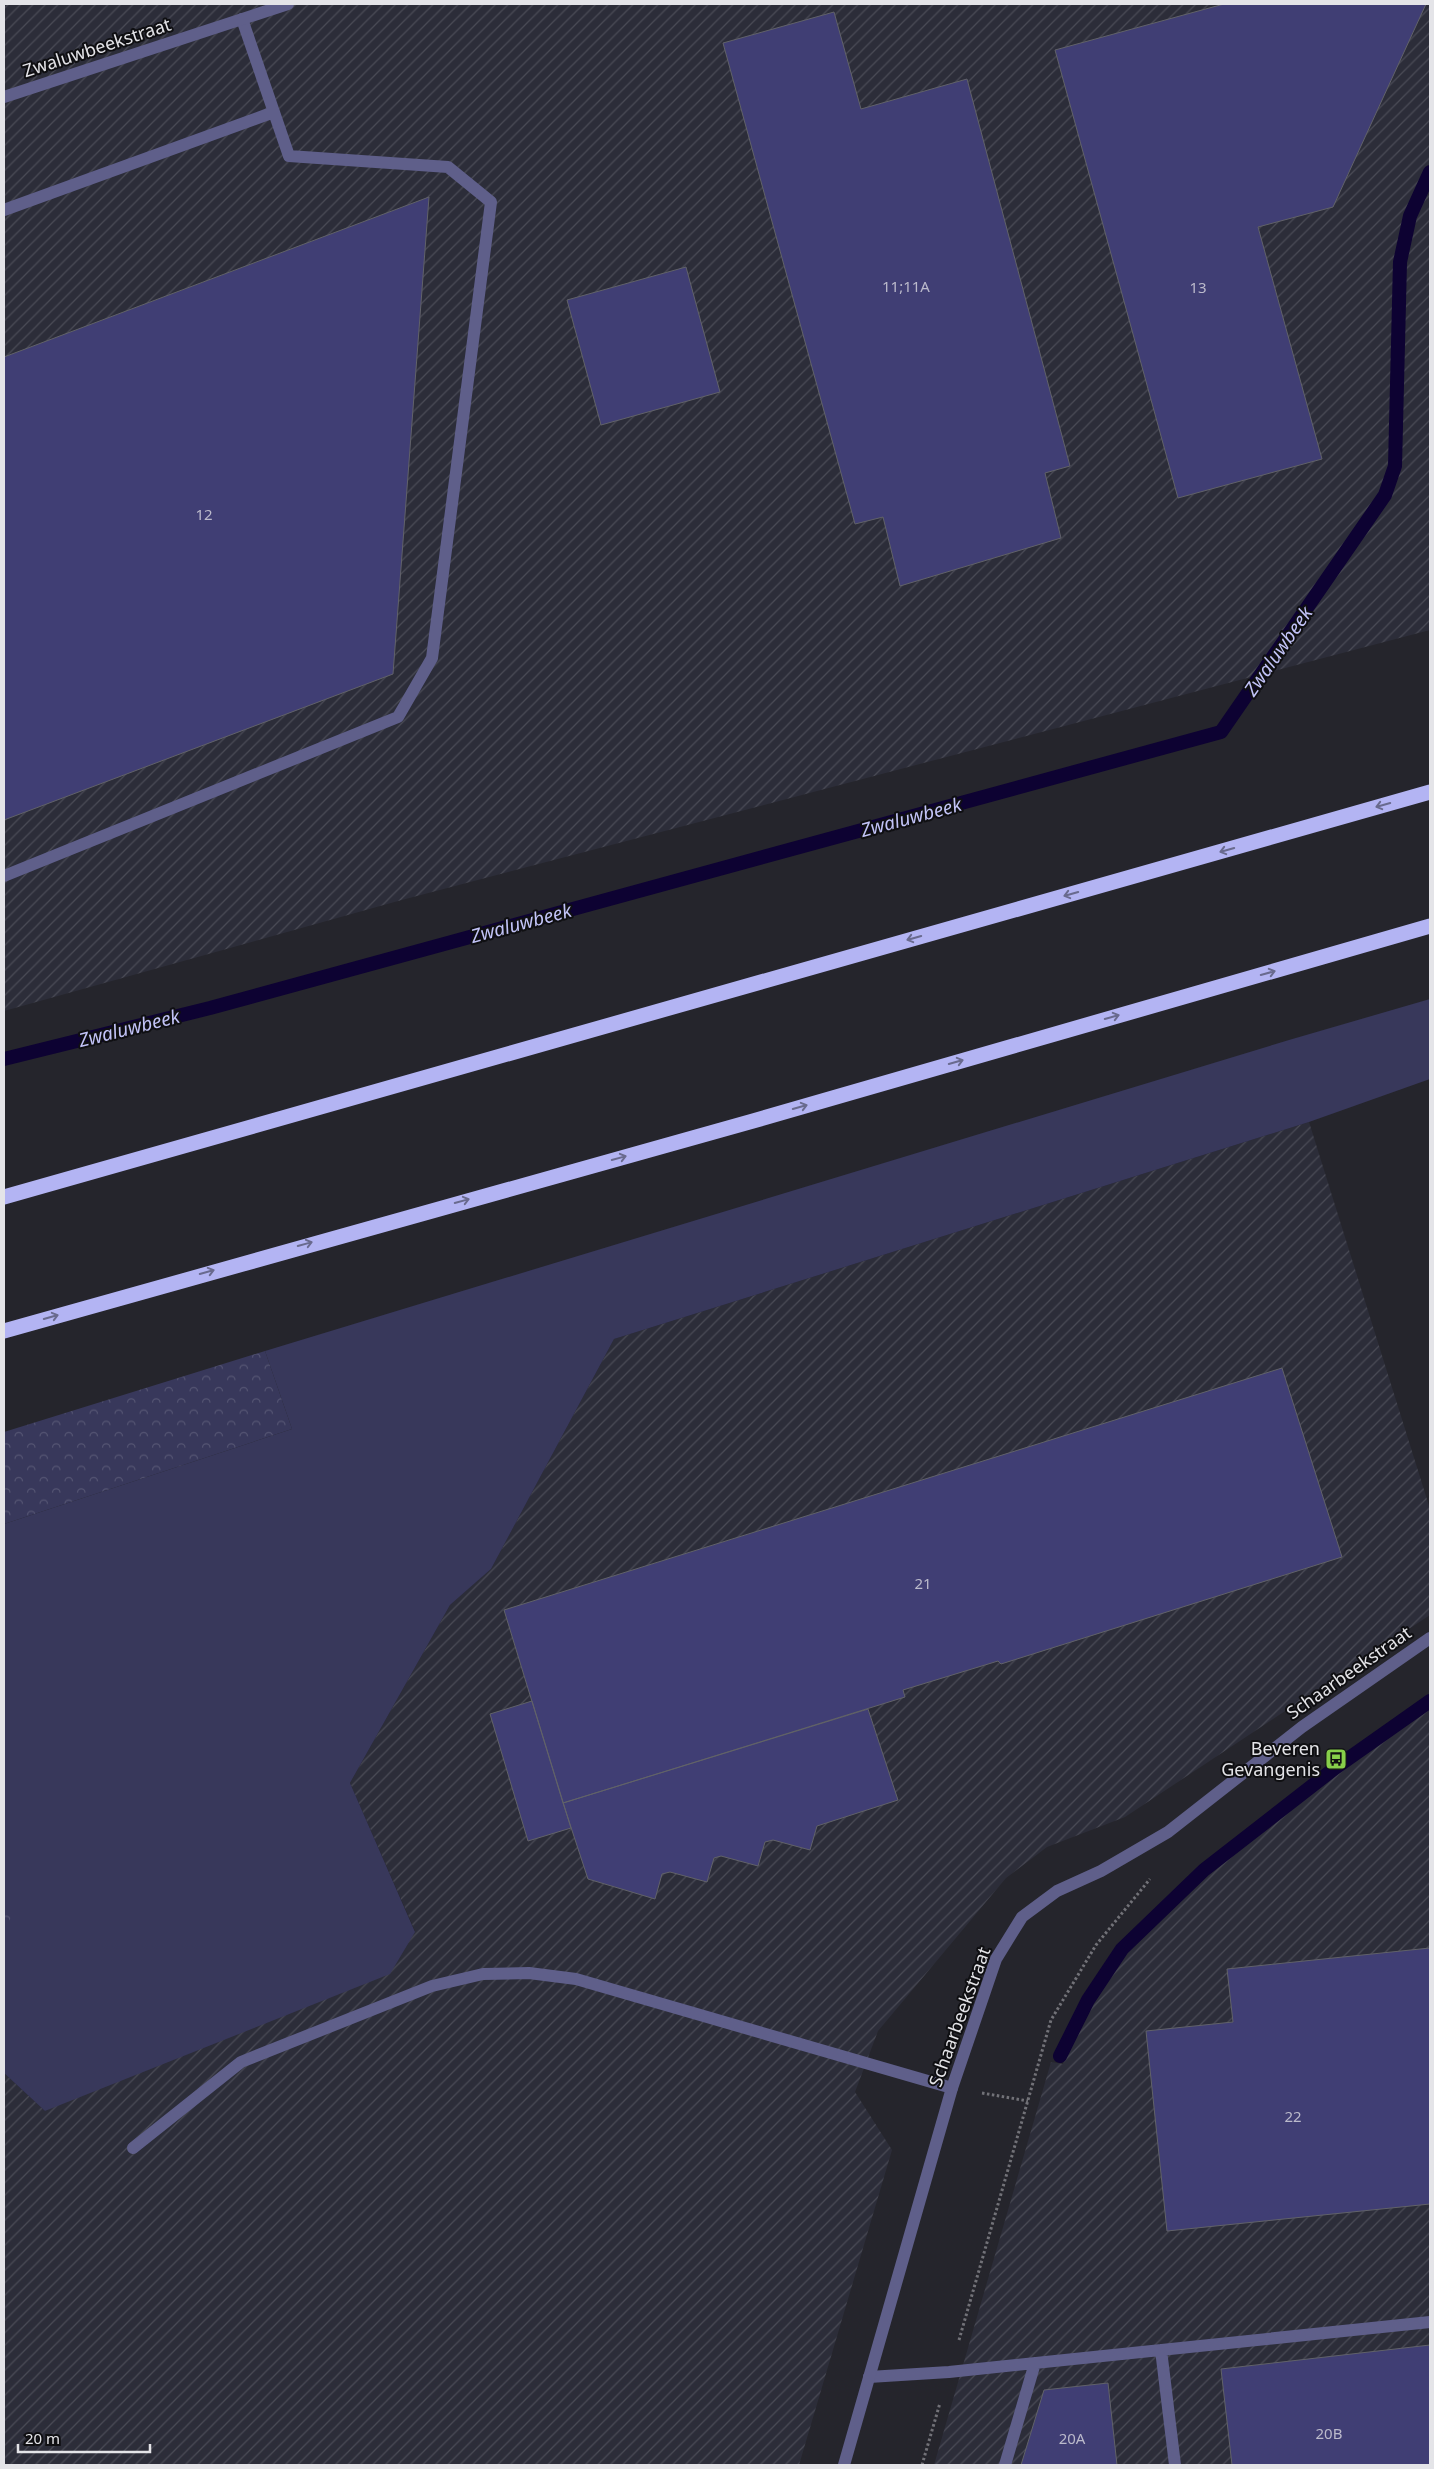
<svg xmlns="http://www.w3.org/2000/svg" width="1434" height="2469" font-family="'Noto Sans',sans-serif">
  <defs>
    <pattern id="industrial-furrows" width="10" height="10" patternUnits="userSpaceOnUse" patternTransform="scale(1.25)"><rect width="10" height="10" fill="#2c2d39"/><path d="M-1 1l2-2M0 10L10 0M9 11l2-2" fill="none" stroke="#4a4b56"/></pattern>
    <pattern id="forest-crowns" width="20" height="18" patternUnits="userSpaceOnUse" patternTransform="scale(1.25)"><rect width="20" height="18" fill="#38385b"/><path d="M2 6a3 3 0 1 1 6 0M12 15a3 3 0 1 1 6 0" fill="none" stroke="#555573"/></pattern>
  </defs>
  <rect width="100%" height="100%" fill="#25252c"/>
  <path fill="url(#industrial-furrows)" d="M4 4H1430V630L398 901 4 1011Z
    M1309 1122 1430 1509V1615L1125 1817 1047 1847 1006 1878 878 2031 855 2092 892 2150 799 2465H4V2073L45 2111 415 1931 350 1783 450 1605 491 1569 614 1339Z
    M1430 1708V2465H934L1051 2062 1063 2064 1092 2003 1127 1951 1208 1873 1339 1771Z"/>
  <path fill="#38385b" d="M1430 999V1079L1309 1122 614 1339 491 1569 450 1605 350 1783 415 1932 390 1974 45 2111 4 2073V1524L292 1429 265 1351 1289 1040Z"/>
  <path fill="url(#forest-crowns)" d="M265 1351 292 1429 4 1524V1432Z
    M4 1895 14 1906 4 1940Z"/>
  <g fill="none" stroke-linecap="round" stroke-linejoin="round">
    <path stroke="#0d0232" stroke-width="14" d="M4 1059 210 1008 1221 732 1385 495 1395 466 1400 262 1410 216 1430 172
      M1060 2056 1088 2000 1122 1949 1204 1870 1335 1768 1430 1701"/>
  </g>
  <path fill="#403e74" stroke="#616269" d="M1224 4H1426L1333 207 1258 227 1322 459 1178 498 1055 50Z
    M834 12 861 109 967 79 1070 466 1045 473 1061 538 900 586 883 517 855 524 723 43Z
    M429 197 393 674 4 820V357Z
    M686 267 720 392 601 425 567 300Z
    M1282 1368 1342 1557 1001 1664 998 1661 903 1690 905 1697 563 1803 504 1610Z
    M532 1701 571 1828 528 1841 490 1714Z
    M868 1709 898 1800 817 1826 810 1850 773 1840 765 1842 758 1866 721 1856 714 1858 707 1882 670 1872 662 1874 655 1899 588 1879 563 1803Z
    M1430 1948V2204L1167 2231 1146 2031 1233 2022 1227 1969Z
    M1430 2345V2465H1232L1221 2369Z
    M1108 2383 1117 2465H1021L1044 2390Z"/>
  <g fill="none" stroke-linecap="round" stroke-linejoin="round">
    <path stroke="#727278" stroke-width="3" stroke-dasharray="2.5 2.5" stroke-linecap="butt" d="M982 2093 1028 2101
      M959 2340 1051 2020 1096 1945 1150 1879
      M922 2465 940 2403"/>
    <path stroke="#5f5f8a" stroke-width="12" d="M4 210 274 112
      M4 876 398 717 432 658 491 202 448 167 289 156 242 19
      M133 2148 241 2062 432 1986 483 1974 529 1973 576 1979 952 2088
      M1161 2350 1175 2465
      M869 2377 949 2372 1430 2322
      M1005 2465 1035 2363"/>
    <path stroke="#5f5f8a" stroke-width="12" d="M4 97 288 4
      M844 2465 952 2088 996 1959 1022 1917 1057 1891 1101 1871 1168 1832 1302 1727 1430 1638"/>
    <path stroke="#b3b4f3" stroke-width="15" d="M4 1197 1430 792
      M4 1331 753 1121 1430 926"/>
  </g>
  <defs><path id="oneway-shaft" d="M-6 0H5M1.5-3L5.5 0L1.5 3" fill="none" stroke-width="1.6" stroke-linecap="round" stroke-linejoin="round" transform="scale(1.25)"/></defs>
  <g stroke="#696a8e">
    <use href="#oneway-shaft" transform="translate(1383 805) rotate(164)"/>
    <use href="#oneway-shaft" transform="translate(1227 850) rotate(164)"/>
    <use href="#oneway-shaft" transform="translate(1071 894) rotate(164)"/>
    <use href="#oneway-shaft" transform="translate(914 938) rotate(164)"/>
    <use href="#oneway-shaft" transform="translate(1268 973) rotate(-16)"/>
    <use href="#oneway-shaft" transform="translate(1112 1017) rotate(-16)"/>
    <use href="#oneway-shaft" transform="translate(956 1062) rotate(-16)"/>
    <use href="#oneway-shaft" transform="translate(800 1107) rotate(-16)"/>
    <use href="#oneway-shaft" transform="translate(619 1158) rotate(-15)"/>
    <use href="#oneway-shaft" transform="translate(462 1201) rotate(-15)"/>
    <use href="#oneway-shaft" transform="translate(305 1244) rotate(-15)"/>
    <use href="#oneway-shaft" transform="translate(207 1272) rotate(-16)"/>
    <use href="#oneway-shaft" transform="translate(51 1317) rotate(-16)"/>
  </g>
  <defs>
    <g id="bus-square" transform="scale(1.125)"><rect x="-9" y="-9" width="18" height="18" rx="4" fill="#87cf4a" stroke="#0f0f12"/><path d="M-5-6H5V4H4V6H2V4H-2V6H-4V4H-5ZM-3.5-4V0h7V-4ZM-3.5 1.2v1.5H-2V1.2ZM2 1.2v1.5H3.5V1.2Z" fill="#111"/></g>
  </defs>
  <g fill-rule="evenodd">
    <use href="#bus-square" x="1336" y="1759"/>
  </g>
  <g text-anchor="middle" stroke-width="4" stroke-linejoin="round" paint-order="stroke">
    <g font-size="15" fill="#bbbacb">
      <text x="906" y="292">11;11A</text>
      <text x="1198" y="293">13</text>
      <text x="204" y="520">12</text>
      <text x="923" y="1589">21</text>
      <text x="1293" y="2122">22</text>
      <text x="1329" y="2439">20B</text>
      <text x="1072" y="2444">20A</text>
    </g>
    <g font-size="18" fill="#e4e4e8" stroke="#0f0f12">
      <text transform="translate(97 48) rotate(-18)" y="6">Zwaluwbeekstraat</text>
      <text transform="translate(1349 1673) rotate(-35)" y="6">Schaarbeekstraat</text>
      <text transform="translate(960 2017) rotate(-70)" y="6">Schaarbeekstraat</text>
    </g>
    <g font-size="18" fill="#e4e4e8" stroke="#0f0f12" text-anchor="end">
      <text x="1320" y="1755">Beveren<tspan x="1320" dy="21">Gevangenis</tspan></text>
    </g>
    <g font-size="19" font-style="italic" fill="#c2c3f7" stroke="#0f0f12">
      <text transform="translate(1278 651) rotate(-55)" y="7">Zwaluwbeek</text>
      <text transform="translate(911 817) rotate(-15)" y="7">Zwaluwbeek</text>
      <text transform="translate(521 923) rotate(-15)" y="7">Zwaluwbeek</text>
      <text transform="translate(129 1028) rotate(-14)" y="7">Zwaluwbeek</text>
    </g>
  </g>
  <rect width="1434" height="2469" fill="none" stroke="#e4e4e8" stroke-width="10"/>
  <path d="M18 2444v8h132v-8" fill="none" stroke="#e4e4e8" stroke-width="2.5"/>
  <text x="25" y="2444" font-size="15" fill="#e4e4e8" stroke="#0f0f12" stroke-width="4" paint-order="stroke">20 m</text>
</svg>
